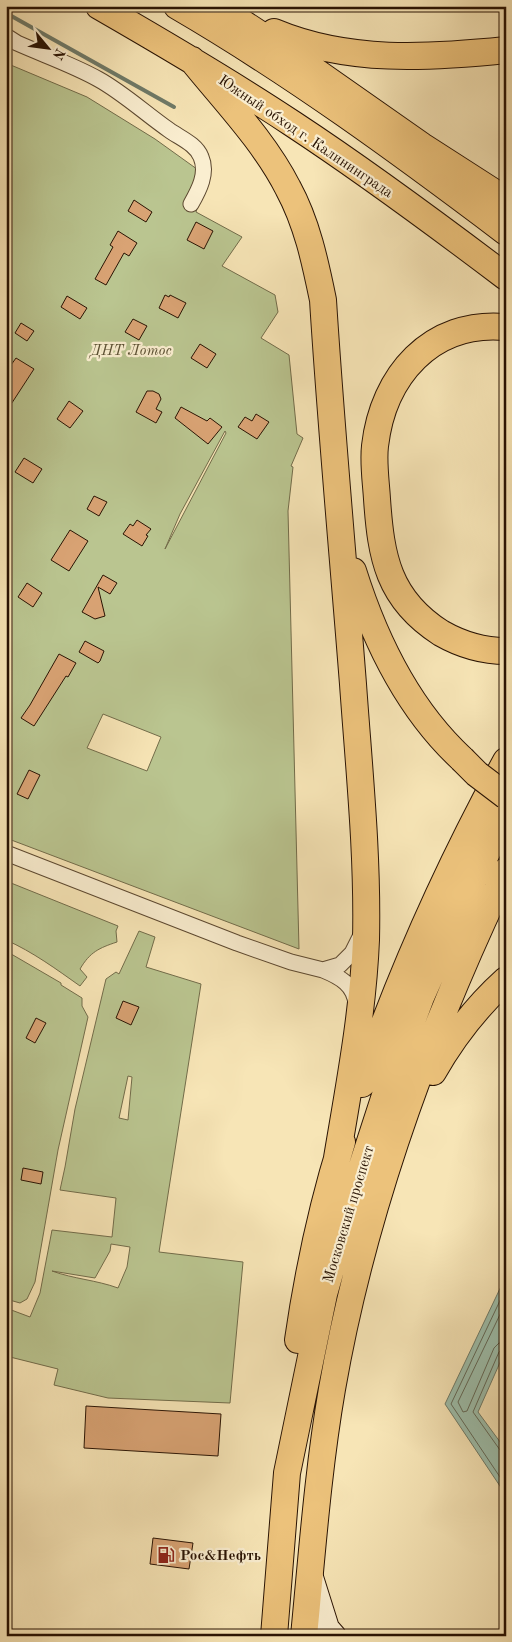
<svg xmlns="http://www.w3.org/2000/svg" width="512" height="1642" font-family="'Old Standard TT',serif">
  <rect width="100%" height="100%" fill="#f7e5b6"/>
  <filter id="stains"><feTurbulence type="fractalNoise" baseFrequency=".004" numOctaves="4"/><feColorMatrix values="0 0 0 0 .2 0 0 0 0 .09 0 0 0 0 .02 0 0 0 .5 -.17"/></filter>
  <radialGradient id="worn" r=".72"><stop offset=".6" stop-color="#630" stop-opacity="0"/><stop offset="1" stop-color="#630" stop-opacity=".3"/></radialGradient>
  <path fill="#bac590" stroke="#726c4a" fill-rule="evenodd" d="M6 63 87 97 155 139 208 177 196 212 242 237 222 266 275 295 278 312 261 338 289 355 297 434 303 438 291 466 293 467 288 511 299 949 6 838ZM225 431 226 433 165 549 180 514ZM103 714 161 737 147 771 87 748Z
    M6 881 118 926 116 931 117 942C99 948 90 952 80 969L87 977 80 986C56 969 33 952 6 940Z
    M139 931 155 937 146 967 201 984 159 1252 243 1262 230 1403 108 1398 54 1385 58 1369 6 1356V1308L30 1317 40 1293 52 1230 112 1237 116 1198 60 1190 65 1167 75 1109 106 979 116 972 119 974ZM128 1076 132 1077 128 1120 119 1118ZM111 1244 130 1247 127 1267 118 1288C96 1280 74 1279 52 1271L95 1278 110 1251Z
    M6 951 61 983V985L82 998V1006L88 1017 58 1150 35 1282 27 1299 20 1303 6 1299Z"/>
  <path fill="#9dbfac" stroke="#6f7a68" d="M506 1276V1349L478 1412 506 1450V1495L445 1404Z"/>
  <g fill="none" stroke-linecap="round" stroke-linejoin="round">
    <path stroke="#636958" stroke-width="1" d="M506 1288 451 1404 506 1486
      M506 1302 458 1402 463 1412 467 1411 494 1348 499 1343 506 1342
      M506 1348 502 1349 499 1352 473 1412 500 1450 506 1452"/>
    <path stroke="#6f7a68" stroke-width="4" d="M6 13 174 107"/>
  </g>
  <path fill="#d9a374" stroke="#291303" d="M134 200 152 212 146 222 128 211Z
    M196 222 213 231 204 249 187 240Z
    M118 231 137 243 129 256 124 253 106 285 95 279 113 247 110 245Z
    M165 295 169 297 170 295 186 303 178 318 159 308Z
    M67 296 87 308 80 319 61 307Z
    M133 319 147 326 139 340 125 332Z
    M21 323 34 331 27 341 15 333Z
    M200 344 216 354 207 368 191 358Z
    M16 358 34 369 6 412V372Z
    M147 391H153L159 394 161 399 156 409 162 412 156 423 136 412Z
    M69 401 83 411 70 428 57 419Z
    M181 407 207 421 210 418 222 427 208 444 175 418Z
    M256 414 269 422 257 439 238 427 245 417 252 421Z
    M24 458 42 469 33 483 15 472Z
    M94 496 107 502 99 516 87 509Z
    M137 520 151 529 146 535 148 536 142 546 123 534 130 524 133 526Z
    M70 530 88 541 69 571 51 560Z
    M103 575 117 583 110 594 98 587 105 616 95 619 82 612Z
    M27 583 42 593 33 607 18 597Z
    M85 641 104 651 100 661 98 663 79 652Z
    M59 654 76 663 68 677 66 676 34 726 21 718 30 705Z
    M29 770 40 775 28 799 17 794Z
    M123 1001 139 1007 131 1025 116 1018Z
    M36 1018 46 1023 35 1043 26 1038Z
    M23 1168 43 1172 41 1184 21 1180Z
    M86 1406 221 1414 218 1456 84 1448Z
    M153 1538 193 1543 189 1569 150 1564Z"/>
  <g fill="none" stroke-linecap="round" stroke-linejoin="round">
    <g stroke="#5c4830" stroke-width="17">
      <path id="minor" d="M6 36 17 43C44 55 73 65 98 79 122 92 146 114 169 130 180 138 196 144 201 157 208 173 199 190 191 204
        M6 853 237 943 291 962 323 970
        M356 1005C355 985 340 977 323 970L340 965 352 953 361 935"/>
    </g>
    <g stroke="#291303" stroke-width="24">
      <path id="secondary" d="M311 1574 328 1628 335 1636"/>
    </g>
    <g stroke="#291303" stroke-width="28">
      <path id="trunk" d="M99 6C165 44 230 82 293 124 366 172 436 224 506 277
        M177 6C292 73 400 152 506 232
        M223 10 305 64 422 146 506 200
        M274 32C348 63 428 58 506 50
        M192 60C225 101 264 141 288 188 307 223 315 261 323 300 331 428 343 556 353 684 359 769 368 855 366 940 363 1013 349 1086 337 1158
        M506 327C431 320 383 376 375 446 373 463 376 482 377 499 381 557 388 599 441 633 462 645 482 651 506 651
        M353 571C375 641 408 709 462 759
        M433 1072C453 1037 476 1007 506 980
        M362 1084C401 972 449 865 506 761
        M298 1340C308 1271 321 1209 342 1142
        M274 1636 287 1473 324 1294 349 1206 391 1077 421 997 474 878 506 815
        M304 1636C312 1554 318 1470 332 1389 363 1211 428 1034 506 871"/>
    </g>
    <use href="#minor" stroke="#faeed0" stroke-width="15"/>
    <use href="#secondary" stroke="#faeed0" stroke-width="22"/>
    <use href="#trunk" stroke="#ecc27b" stroke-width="26"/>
    <g stroke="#291303" stroke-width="28" stroke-linecap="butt">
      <path id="trunk-bridge" d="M462 759 477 774 506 796"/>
    </g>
    <use href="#trunk-bridge" stroke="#ecc27b" stroke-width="26"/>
  </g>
  <defs>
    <g id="fuel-bare" transform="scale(1.35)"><path d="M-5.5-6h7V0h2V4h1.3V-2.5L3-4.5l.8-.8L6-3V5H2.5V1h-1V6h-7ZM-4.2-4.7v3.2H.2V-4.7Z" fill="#8f2418" stroke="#faeed0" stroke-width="2.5" paint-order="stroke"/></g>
  </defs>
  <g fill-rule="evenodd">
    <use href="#fuel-bare" x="166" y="1555"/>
  </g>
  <g text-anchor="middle" stroke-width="4.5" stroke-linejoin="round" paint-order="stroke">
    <g font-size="15" fill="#291303" stroke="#faeed0">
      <text transform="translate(306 136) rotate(34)" y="5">Южный обход г. Калининграда</text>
      <text transform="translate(348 1214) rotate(-73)" y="5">Московский проспект</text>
    </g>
    <g font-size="15" font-style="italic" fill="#5c5134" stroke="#faeed0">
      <text x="131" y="355">ДНТ Лотос</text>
    </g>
    <g font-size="15" font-weight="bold" fill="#291303" stroke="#faeed0" text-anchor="start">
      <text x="180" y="1560">Рос&amp;Нефть</text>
    </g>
  </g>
  <rect width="512" height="1642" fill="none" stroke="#f7e5b6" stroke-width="25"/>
  <rect x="8" y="8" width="497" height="1627" fill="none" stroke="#291303" stroke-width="2.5"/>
  <rect x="12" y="12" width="487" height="1617" fill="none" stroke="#291303"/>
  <g transform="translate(48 48) rotate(119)" stroke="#faeed0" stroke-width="4" paint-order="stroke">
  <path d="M0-4L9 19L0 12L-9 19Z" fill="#291303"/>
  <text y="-8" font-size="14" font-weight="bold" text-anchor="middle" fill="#291303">N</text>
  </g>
  <rect width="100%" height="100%" filter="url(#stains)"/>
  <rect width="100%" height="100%" fill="url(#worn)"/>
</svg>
